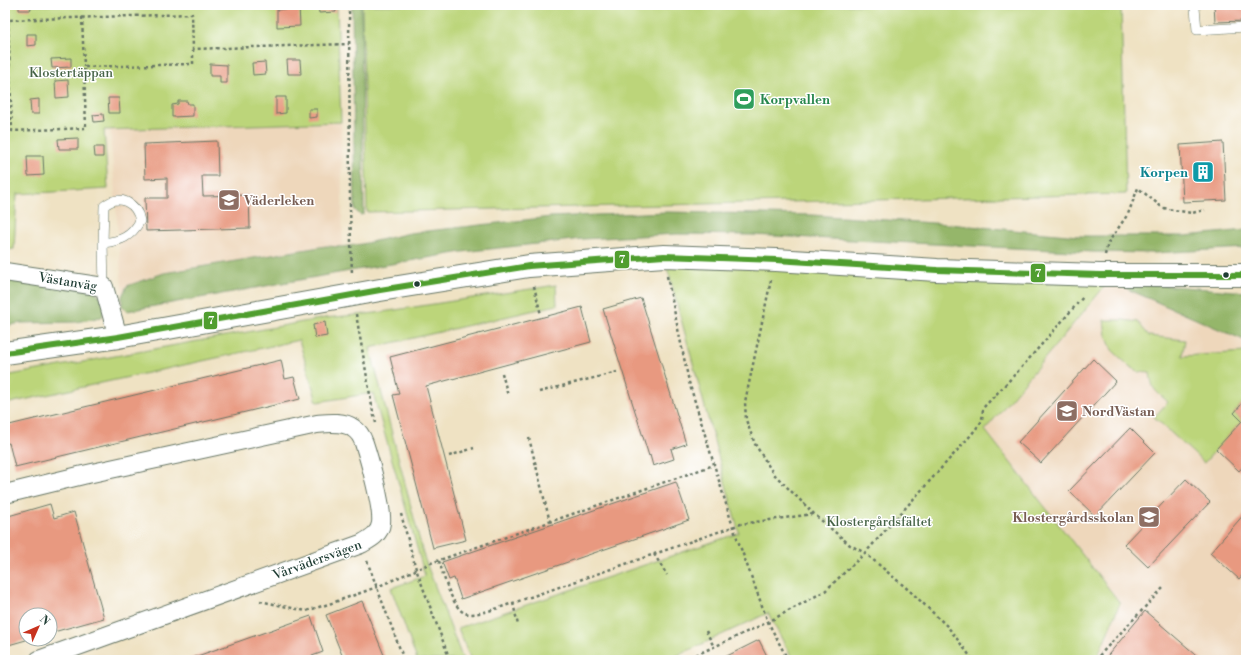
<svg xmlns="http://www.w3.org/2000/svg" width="1251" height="665" font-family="'Libre Bodoni',serif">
  <rect width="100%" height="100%" fill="#fff"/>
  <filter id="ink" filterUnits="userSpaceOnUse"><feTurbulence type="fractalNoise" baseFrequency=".025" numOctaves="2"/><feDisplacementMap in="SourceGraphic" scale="8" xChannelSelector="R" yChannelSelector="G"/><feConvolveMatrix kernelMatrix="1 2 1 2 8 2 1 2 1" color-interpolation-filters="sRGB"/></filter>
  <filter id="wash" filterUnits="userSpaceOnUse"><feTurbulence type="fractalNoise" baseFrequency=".012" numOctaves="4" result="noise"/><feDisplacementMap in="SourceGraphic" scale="16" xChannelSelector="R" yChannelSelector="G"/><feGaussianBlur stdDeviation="0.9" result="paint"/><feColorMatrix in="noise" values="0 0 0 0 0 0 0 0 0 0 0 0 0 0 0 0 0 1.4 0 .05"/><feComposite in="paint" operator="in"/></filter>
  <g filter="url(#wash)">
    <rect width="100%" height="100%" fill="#efe2c3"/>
    <path fill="#eed7bb" d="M341 120 343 273 124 312 110 127Z
      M1109 281 1246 341V660H1096L1120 603 985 430Z"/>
    <path fill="#bcd57a" stroke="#6e8957" d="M5 5H337L341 122 104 130 108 189 17 194 14 249 5 250Z
      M362 5H1121L1126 194 367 212Z
      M664 256 1109 281 985 430 1120 603 1096 660H793L768 613 668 660H471L458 628 739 533Z
      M556 285 557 305 370 348 424 557 463 660H417L391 588 425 576 373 393 317 402 299 340 5 404V376L325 318 376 313Z
      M1104 320H1123L1138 322 1149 336 1185 340 1182 356 1246 352V399L1234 413 1242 421 1204 463 1154 417 1168 402C1154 389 1153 392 1150 373L1139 372 1129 366 1112 350 1106 335Z"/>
    <path fill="#95b66a" stroke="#5a7a4f" d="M352 5H361L364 214 360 215 355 210Z
      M667 212 811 215 948 224 1078 236H1185L1246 230V248L1154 253 1093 252 752 235 677 234 582 239 462 252 338 273 127 311 122 306V296L127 286 164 273 326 246 342 247 362 244 410 233 551 217Z
      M5 278 93 290 101 297 105 308 102 317 76 322 21 323 5 326Z
      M1109 281 1246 292V341Z"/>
    <g id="blocks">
      <path fill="#e89980" d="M19 5H30L31 10H19Z
        M285 5H299L300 26 277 27V10L286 9Z
        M318 5H335L336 12 319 13Z
        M1214 5H1246V21L1215 22Z
        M27 34H36V45L27 46Z
        M71 58V67L52 68 51 59Z
        M287 60H300L301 74H288Z
        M265 62 266 74 253 75 252 63Z
        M210 64 227 65V83H220V76H210Z
        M68 80 69 97 56 98 55 81Z
        M276 97H286V113L276 114Z
        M108 98H119L120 113H109Z
        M39 99V114H31L30 100Z
        M178 101H187L188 104H193V116L172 117V105L178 104Z
        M309 109H317V117L309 118Z
        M103 114 104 121 94 122 93 115Z
        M78 138V149H59L58 139Z
        M217 141 218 176H202L203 196 249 195 250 228 146 231 145 198H167V178L145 179 144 144Z
        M1223 142 1226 200 1183 202 1180 145Z
        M94 147H103V157H95Z
        M27 156H43L44 175 28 176Z
        M641 298 686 444 671 449 674 459 653 466 650 455 649 456 603 309Z
        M582 307 591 342 426 386 466 540 433 548 393 395 399 394 390 357Z
        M325 322 327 336 315 338 313 325Z
        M1093 359 1116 381 1041 463 1018 442Z
        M281 360 285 379 294 377 300 399 15 467 9 443 5 444V426Z
        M1246 399V463L1239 471 1216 449 1242 421 1234 413Z
        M1130 428 1155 453 1095 516 1069 491Z
        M1186 479 1210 502 1148 567 1124 544Z
        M676 482 689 520 461 599 454 578 449 580 442 562Z
        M50 504 54 518 74 512 104 618 50 633V615H26V640L5 646V517Z
        M1246 512V571L1239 579 1210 553Z
        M362 601 386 660H344L326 615Z
        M1145 611 1202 660H1104Z
        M311 616 323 652 301 660H186Z
        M759 640 769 660H719Z"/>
    </g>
  </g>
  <g filter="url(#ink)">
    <use href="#blocks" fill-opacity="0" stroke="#687766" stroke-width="1"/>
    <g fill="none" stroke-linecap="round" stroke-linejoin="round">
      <g stroke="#687766" stroke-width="10">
        <path id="lane" d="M1195 8 1197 30 1246 27
          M103 243 104 206C119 193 137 203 140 221 131 237 121 241 103 243L104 287"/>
      </g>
      <g stroke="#687766" stroke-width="20">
        <path id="street" d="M5 272 104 287 118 337
          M5 494 83 475 317 424C328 423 344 421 353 428 358 431 362 437 364 443 369 458 383 508 381 523 380 534 370 539 361 544L39 660"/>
      </g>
      <g stroke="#687766" stroke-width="24">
        <path id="secondary" d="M5 353 118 337 380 290 529 266 664 256 776 260 937 270 1100 275H1246"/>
      </g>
      <path stroke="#687766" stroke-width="2.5" stroke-dasharray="3 3" stroke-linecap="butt" d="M349 5 350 208 352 275
        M82 17 84 67
        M193 49V64L84 67 86 128 12 131 8 20 192 14 193 49 349 44
        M1105 255 1108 243 1128 214 1138 188 1163 208 1192 213 1205 210
        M667 276 689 382 733 527 768 622 788 660
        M771 280 745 402 746 420 755 444 773 473 814 514 850 545 865 553 911 592 948 627 973 660
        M534 286 541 315
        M356 314 373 412 376 423
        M502 373 508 396
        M539 392 617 372
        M529 438 550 522
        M449 456 474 448
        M401 514 416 569 450 660
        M654 554 667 575
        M367 561 404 660
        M439 561C443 574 452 608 465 613 475 617 501 607 513 603L741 524 813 514
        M260 601 306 611 332 603 377 587 431 563 714 465
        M513 603 518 625
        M706 631 714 647
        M685 660 768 622 825 591 865 553 971 435 982 421 983 408 1021 368 1084 296
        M1095 660 1163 588"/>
      <use href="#lane" stroke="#fff" stroke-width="9"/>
      <use href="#street" stroke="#fff" stroke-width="18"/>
      <use href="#secondary" stroke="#fff" stroke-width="22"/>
      <g stroke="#fff" stroke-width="9">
        <path id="bus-1" d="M5 353 118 337 380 290 529 266 664 256 776 260 937 270 1100 275H1246"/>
      </g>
      <use href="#bus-1" stroke="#509e2f" stroke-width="6"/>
    </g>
  </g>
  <defs>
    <g id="stadium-square" transform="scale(1.15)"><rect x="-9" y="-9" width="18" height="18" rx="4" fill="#2e9e5b" stroke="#fff"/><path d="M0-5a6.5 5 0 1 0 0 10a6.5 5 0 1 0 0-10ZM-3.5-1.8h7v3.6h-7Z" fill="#fff"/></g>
    <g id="building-square" transform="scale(1.15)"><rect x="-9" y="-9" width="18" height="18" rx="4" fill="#0f9aa8" stroke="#fff"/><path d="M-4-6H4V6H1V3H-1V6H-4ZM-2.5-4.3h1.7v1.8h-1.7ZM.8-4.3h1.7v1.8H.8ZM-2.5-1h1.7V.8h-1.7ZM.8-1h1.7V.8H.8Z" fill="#fff"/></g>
    <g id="school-square" transform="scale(1.15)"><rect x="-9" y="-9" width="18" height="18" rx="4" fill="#8d6e63" stroke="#fff"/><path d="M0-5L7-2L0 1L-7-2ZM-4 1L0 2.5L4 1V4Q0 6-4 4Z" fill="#fff"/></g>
  </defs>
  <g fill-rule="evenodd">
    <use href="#stadium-square" x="744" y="99"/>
    <use href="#building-square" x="1203" y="172"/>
    <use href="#school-square" x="229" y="200"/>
    <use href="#school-square" x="1067" y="411"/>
    <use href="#school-square" x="1149" y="517"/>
  </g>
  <g fill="#1f3d34" stroke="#fff" stroke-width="1.5">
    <circle cx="1226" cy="275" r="3.5"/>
    <circle cx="417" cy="284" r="3.5"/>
  </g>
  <g text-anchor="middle" stroke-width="3" stroke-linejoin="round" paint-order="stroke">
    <g font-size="13" fill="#466346" stroke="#fff">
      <text x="71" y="77">Klostertäppan</text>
      <text x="879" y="526">Klostergårdsfältet</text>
    </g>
    <g font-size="13" font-weight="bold" fill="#27864d" stroke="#fff" text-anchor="start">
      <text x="760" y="104">Korpvallen</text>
    </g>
    <g font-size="13" font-weight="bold" fill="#0d838f" stroke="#fff" text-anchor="end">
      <text x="1188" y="177">Korpen</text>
    </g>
    <g font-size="13" font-weight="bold" fill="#785e54" stroke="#fff" text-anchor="start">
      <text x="244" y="205">Väderleken</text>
      <text x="1082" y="416">NordVästan</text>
      <text x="1134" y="522" text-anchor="end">Klostergårdsskolan</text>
    </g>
    <g font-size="13" fill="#1f3d34" stroke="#fff">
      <text transform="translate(68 281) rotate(9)" y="5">Västanväg</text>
      <text transform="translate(317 559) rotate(-20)" y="5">Vårvädersvägen</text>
    </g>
  </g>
  <g stroke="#fff" stroke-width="1.5">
    <rect x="614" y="250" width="16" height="19" rx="4" fill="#509e2f"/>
    <rect x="1030" y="263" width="16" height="20" rx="4" fill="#509e2f"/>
    <rect x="203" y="311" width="15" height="19" rx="4" fill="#509e2f"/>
  </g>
  <g font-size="11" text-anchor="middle" font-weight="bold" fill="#fff">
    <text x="622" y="263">7</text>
    <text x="1038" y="277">7</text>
    <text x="211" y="324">7</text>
  </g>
  <rect width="1251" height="665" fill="none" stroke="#fff" stroke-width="20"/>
  <g transform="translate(38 627) rotate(45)"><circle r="19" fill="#ffffff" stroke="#a5b1ae"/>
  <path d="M0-3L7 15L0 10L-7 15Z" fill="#c8321e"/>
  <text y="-6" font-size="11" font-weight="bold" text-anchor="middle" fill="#1f3d34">N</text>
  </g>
</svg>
